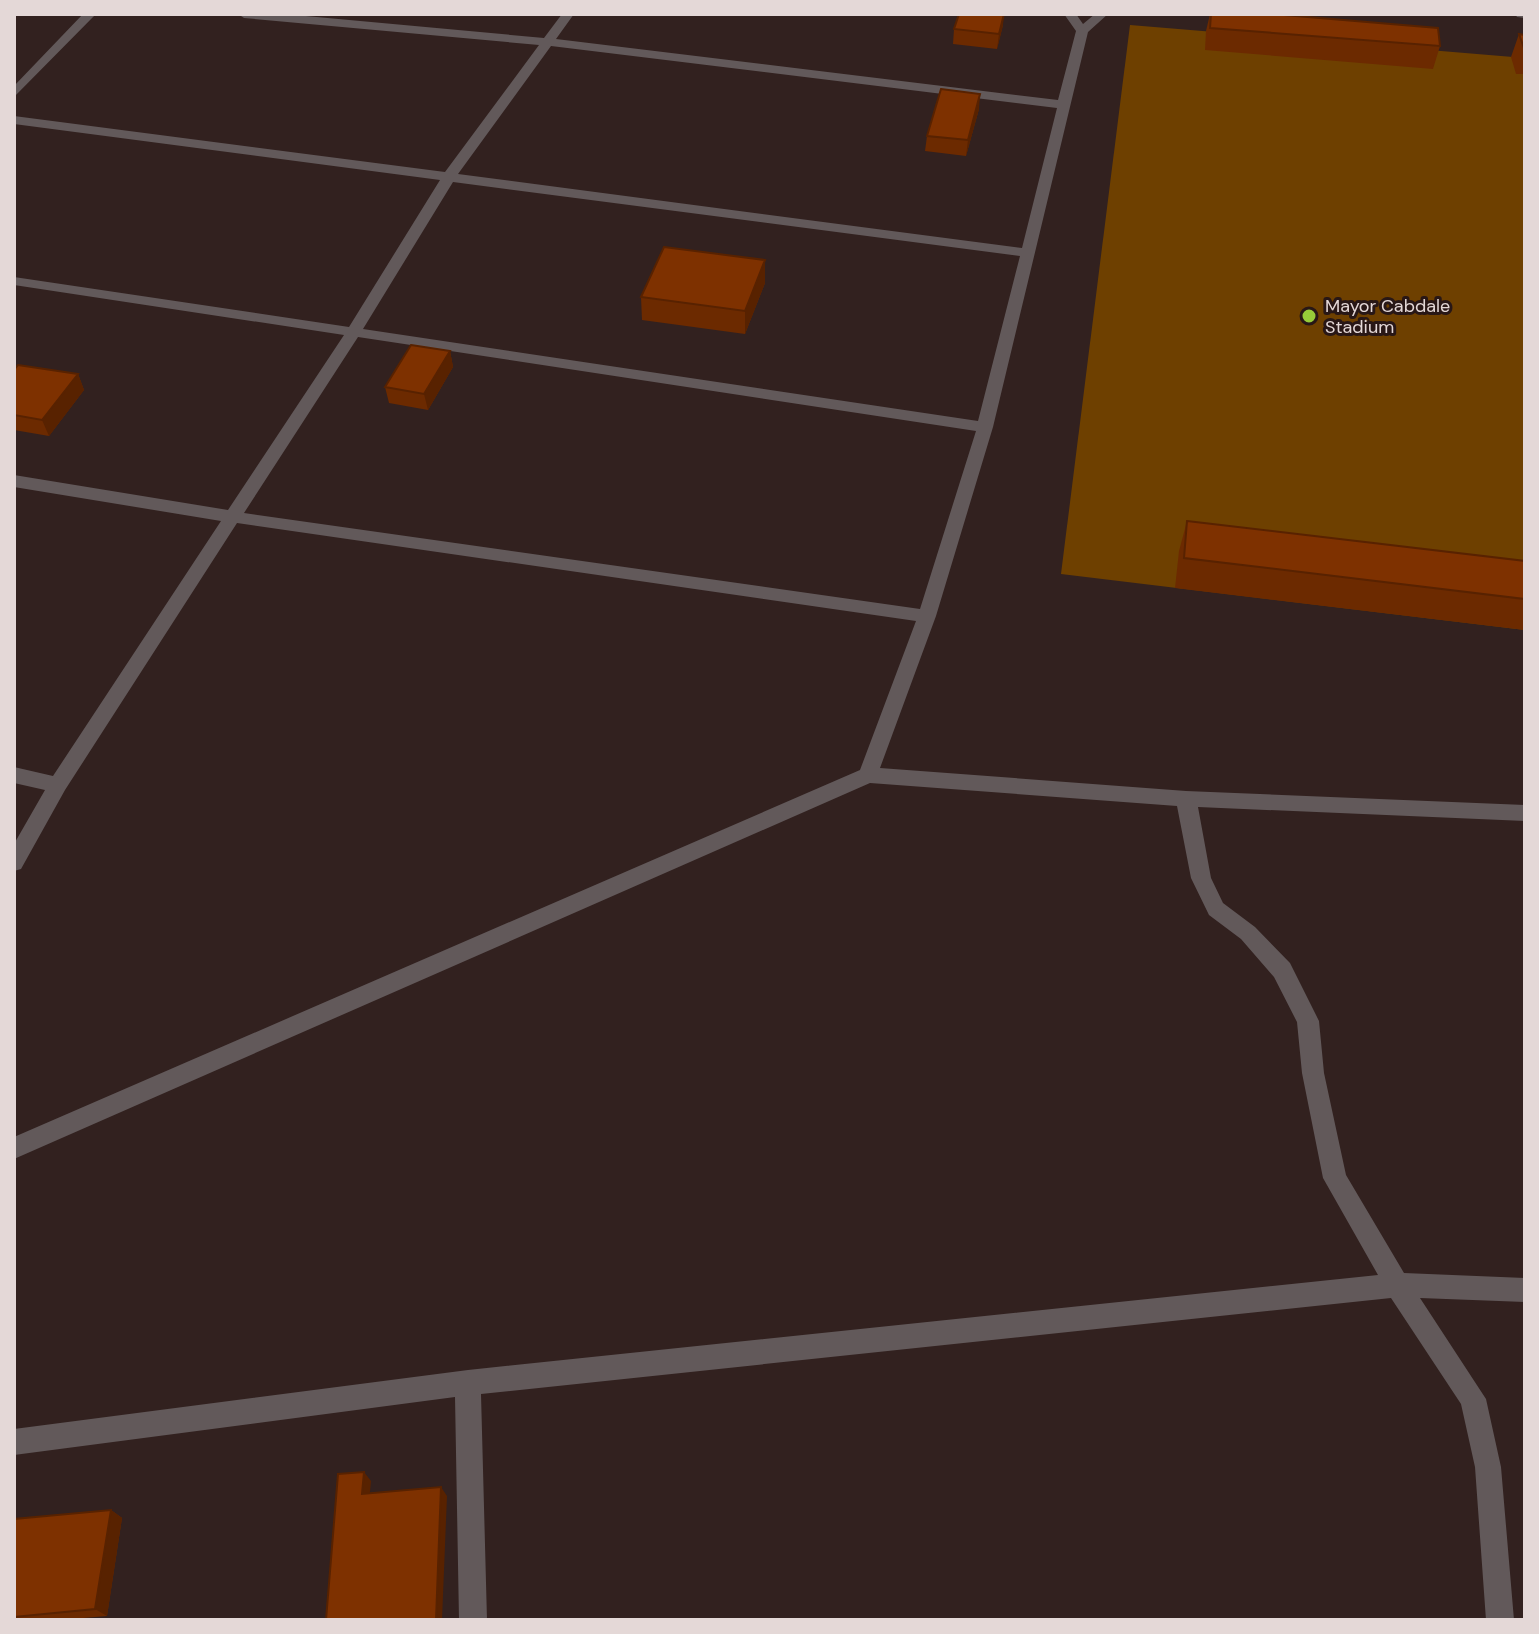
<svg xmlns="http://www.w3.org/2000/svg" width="1539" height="1634" font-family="'DM Sans',sans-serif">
  <rect width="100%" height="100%" fill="#32211f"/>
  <path fill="#6e4000" d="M1130 25 1525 58V630L1061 574Z"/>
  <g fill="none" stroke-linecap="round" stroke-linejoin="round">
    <path fill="#62595a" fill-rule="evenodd" d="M83 14H96L14 97V86Z
      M238 14H284L544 38 562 14H574L556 39 1058 100 1076 31 1064 14H1076L1083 24 1095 14H1108L1088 32 993 427 936 616 880 768 1186 791 1525 805V821L1198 807 1211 878 1223 903 1255 927 1290 963 1319 1021 1324 1073 1346 1175 1404 1273 1525 1278V1302L1420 1298 1486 1399 1501 1467 1514 1620H1486L1475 1467 1461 1404 1391 1298 481 1394 487 1620H459L455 1397 14 1455V1429L468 1370 1378 1275 1323 1178 1302 1073 1297 1022 1274 977 1241 939 1209 915 1191 878 1177 806 870 783 14 1159V1137L860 770 916 621 237 523 65 790 21 869 14 871V844L45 790 14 783V767L53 776 221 521 14 487V475L228 510 344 335 14 285V277L349 327 440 180 14 124V116L445 172 539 45 244 18ZM551 46 1057 108 1022 248 458 174ZM453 182 1020 256 978 421 363 329ZM358 337 976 431 920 609 244 513Z
      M1515 14H1525V18L1517 17Z"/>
  </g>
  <path fill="#6c2a00" d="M1210 14H1272L1440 46 1433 69 1205 50 1206 31Z
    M1003 25 997 49 953 44 954 29Z
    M1519 34 1525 35V74H1516L1511 57Z
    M979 109 966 156 925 151 927 136Z
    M765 283 745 334 642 320 641 297Z
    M450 351 453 367 428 410 389 403 385 387Z
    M14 370 78 374 84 390 49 436 14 430Z
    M1187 521 1525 561V630L1175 588 1179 551Z
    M111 1510 122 1518 107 1616 60 1620H14V1519Z"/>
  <path fill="#582200" d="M1004 14 1003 25 997 49 999 34Z
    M980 94 979 109 966 156 968 140Z
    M765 260V283L745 334V311Z
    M450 351 453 367 428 410 424 394Z
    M78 374 84 390 49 436 42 420Z
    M364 1472 371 1481 369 1502 362 1494Z
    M441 1487 447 1496 442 1620H436Z
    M111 1510 122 1518 107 1616 95 1609Z"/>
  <path fill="#7e3100" stroke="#582200" stroke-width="2" d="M959 14H1004L999 34 954 29Z
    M1211 14H1272L1438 28 1440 46 1210 28Z
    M1519 34 1525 35V51Z
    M941 89 980 94 968 140 927 136Z
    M664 247 765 260 745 311 641 297Z
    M411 345 450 351 424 394 385 387Z
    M18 365 78 374 42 420 14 415V370Z
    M1187 521 1525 561V599L1184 558Z
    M364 1472 362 1494 441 1487 436 1620H326L338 1474Z
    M111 1510 95 1609 14 1617V1519Z"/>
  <circle fill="#97cc39" stroke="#281716" stroke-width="3" cx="1309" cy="316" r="8"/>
  <g text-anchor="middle" stroke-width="6" stroke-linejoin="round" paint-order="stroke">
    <g font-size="18" fill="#e4d8d7" stroke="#281716" text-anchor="start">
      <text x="1325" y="312">Mayor Cabdale<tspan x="1325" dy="21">Stadium</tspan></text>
    </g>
  </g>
  <rect width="1539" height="1634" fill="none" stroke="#e4d8d7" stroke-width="32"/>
</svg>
